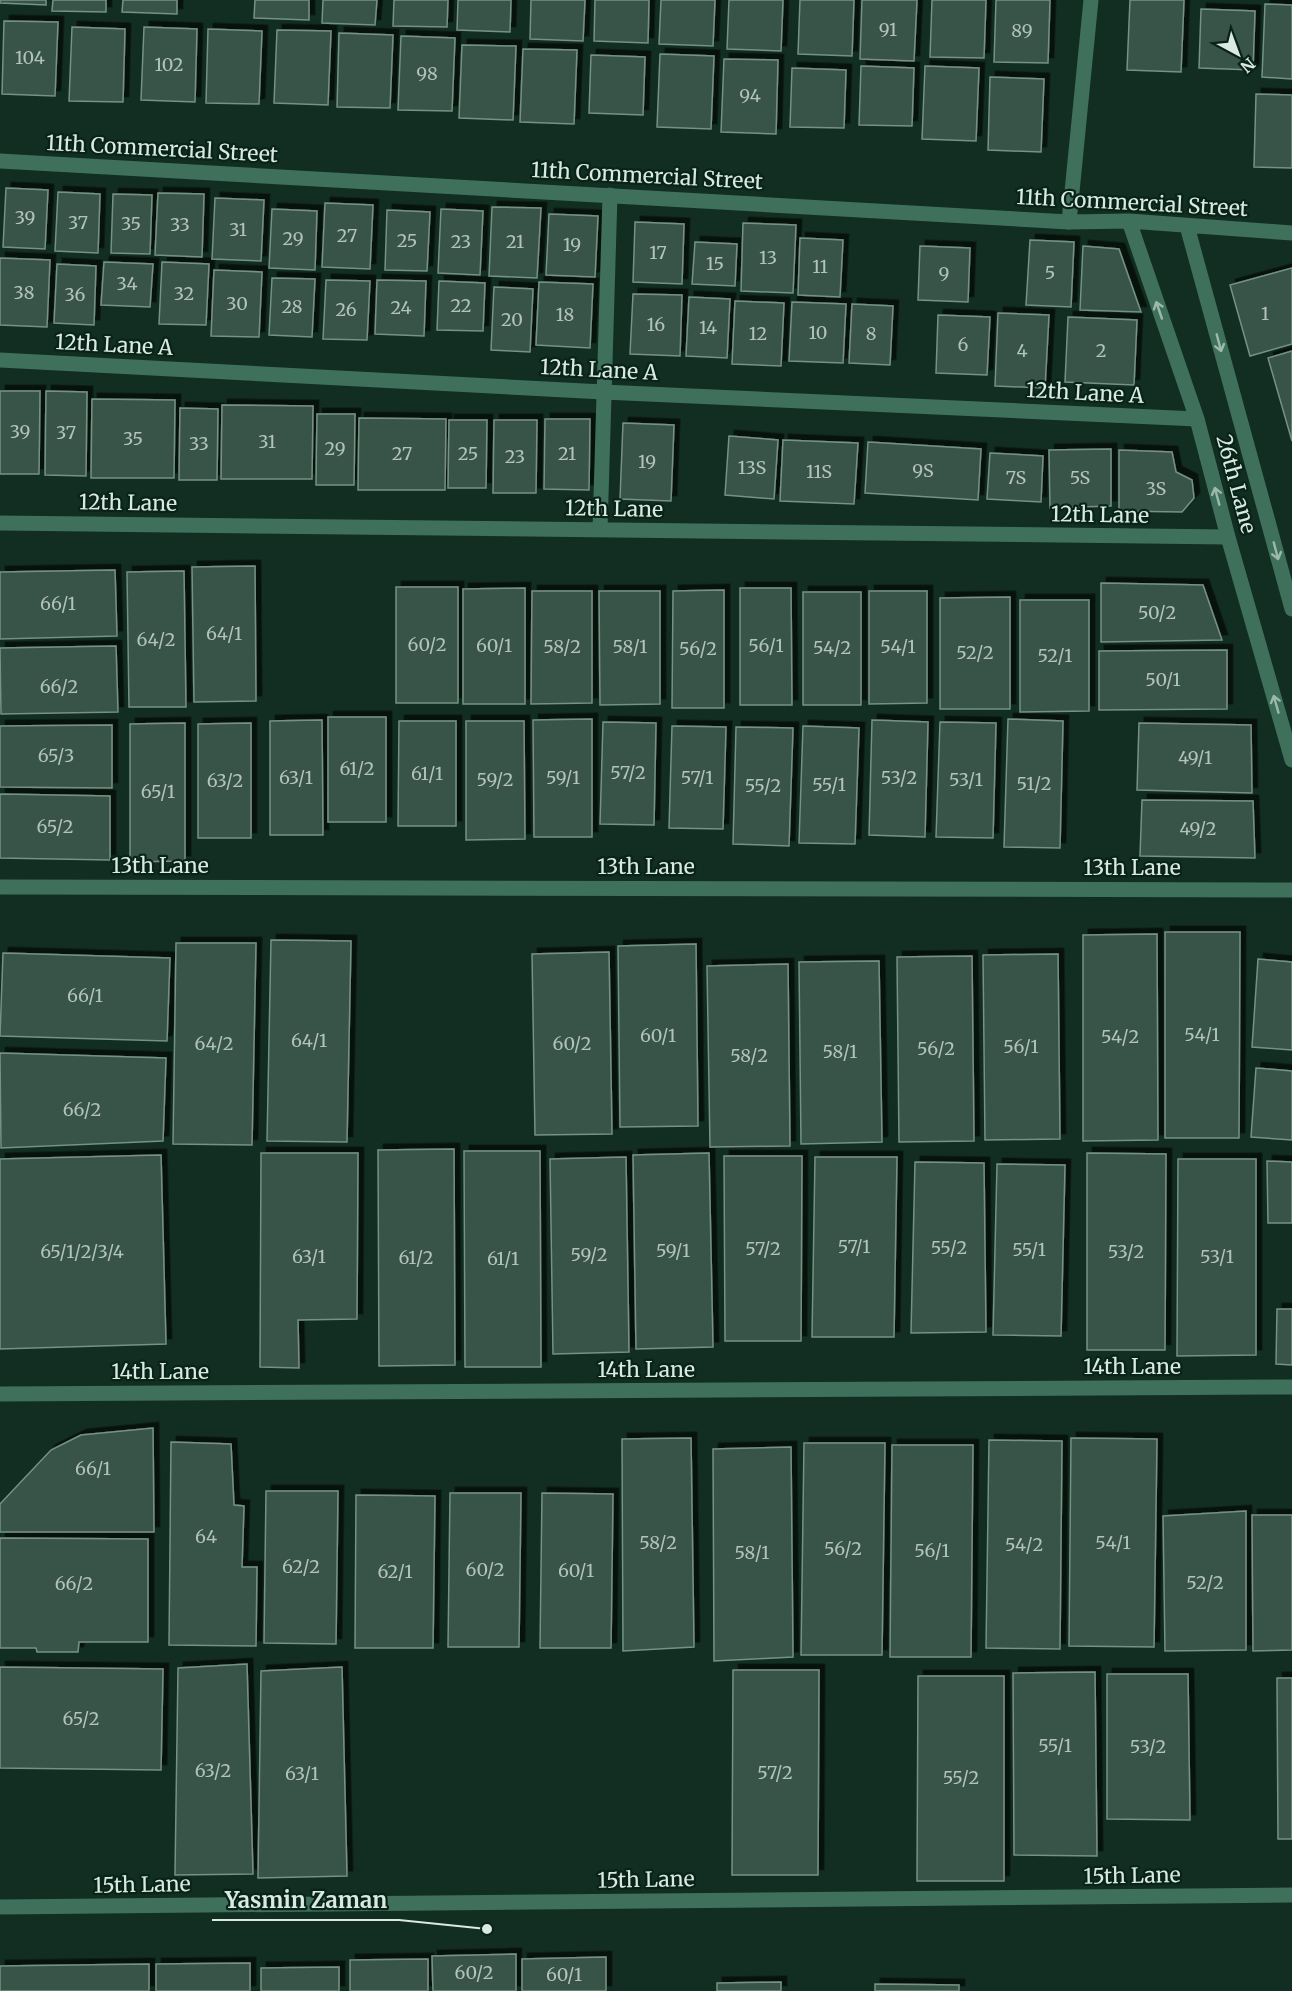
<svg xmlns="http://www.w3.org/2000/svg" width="1292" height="1991" font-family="Merriweather,serif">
  <defs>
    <filter id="shadow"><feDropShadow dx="5.5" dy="-5.5" stdDeviation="0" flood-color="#0009"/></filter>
  </defs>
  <rect width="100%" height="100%" fill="#122d21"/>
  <path fill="#375246" stroke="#759284" stroke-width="1.5" filter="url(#shadow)" d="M0 0H46V5L0 3Z
    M53 0H106V12L52 11Z
    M123 0H177V14L122 12Z
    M255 0H309V20L254 18Z
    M323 0H377L375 25 322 23Z
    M394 0H448L447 27 393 26Z
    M458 0H511L510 32 457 30Z
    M531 0H585L583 41 530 39Z
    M595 0H649L648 43 594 41Z
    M661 0H715L713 46 659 44Z
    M729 0H783L781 51 727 49Z
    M800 0H854L852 56 798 54Z
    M862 0H917L914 61 860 59Z
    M932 0H986L984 58 930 57Z
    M996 0H1050L1048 63 994 62Z
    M1130 0H1184L1181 72 1127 70Z
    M1265 4 1292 5V79L1262 77Z
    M1201 9 1255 11 1253 70 1199 68Z
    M4 21 58 22 55 96 2 94Z
    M72 27 125 29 123 102 69 101Z
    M144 27 197 29 195 102 141 100Z
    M208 29 262 31 259 104 206 103Z
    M277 30 331 31 328 105 274 103Z
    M339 33 393 35 390 108 337 107Z
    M401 36 455 38 452 111 398 110Z
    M462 45 516 46 513 120 459 118Z
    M523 49 577 50 574 124 520 122Z
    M660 54 714 56 711 129 657 127Z
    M591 55 645 57 643 115 589 113Z
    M724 59 778 60 776 134 721 132Z
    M861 66 914 68 912 126 859 125Z
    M925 66 979 68 976 141 922 139Z
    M792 68 846 70 844 128 790 127Z
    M990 77 1044 79 1041 152 988 150Z
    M1256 94 1292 95V168L1254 167Z
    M6 188 48 190 45 249 3 247Z
    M58 192 100 194 98 253 55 251Z
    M158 193 204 194 202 257 155 255Z
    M113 194 152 195 150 254 111 253Z
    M215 198 264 200 261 261 212 259Z
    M325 203 373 205 370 269 322 267Z
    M492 207 541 208 537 278 489 276Z
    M272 209 317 211 315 270 269 268Z
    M441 209 483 211 480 275 438 273Z
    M387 210 430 212 427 271 385 270Z
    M549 214 598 216 595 277 546 275Z
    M635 222 684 224 682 284 633 282Z
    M743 223 796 225 793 293 741 291Z
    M800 238 843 240 840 297 798 295Z
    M1030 240 1074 242 1071 307 1026 305Z
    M695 242 737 244 735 286 692 284Z
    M920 246 970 248 968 302 918 300Z
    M1083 246 1119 249 1141 312 1080 310Z
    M0 258 50 260 47 327 0 325Z
    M104 262 153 264 150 307 101 305Z
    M162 262 209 264 206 325 159 324Z
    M57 264 96 266 94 325 54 323Z
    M1292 268V344L1250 356 1230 285Z
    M214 270 262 272 259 337 211 336Z
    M272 278 315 279 312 337 269 335Z
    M326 280 370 281 367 340 323 339Z
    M377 280 426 281 424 336 375 334Z
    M439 281 485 283 483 331 437 330Z
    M539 282 593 284 590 348 536 345Z
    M494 287 533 289 530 352 491 350Z
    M633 294 682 295 680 356 630 354Z
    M689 297 730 299 727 358 686 356Z
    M735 301 784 303 781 366 732 364Z
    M792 302 846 304 843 363 789 361Z
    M852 304 893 306 890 365 849 363Z
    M998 313 1049 315 1045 388 995 386Z
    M938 315 990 317 987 375 936 373Z
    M1068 317 1137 320 1134 385 1065 382Z
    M1292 351V441L1268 358Z
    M0 391H40L39 474H0Z
    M46 391 87 392 86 476 45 475Z
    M92 399 175 400 174 478H91Z
    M222 405 313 406 312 479H221Z
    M180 408 218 409 217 480H179Z
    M317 414H355L354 485H316Z
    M359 418 446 419 445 490H358Z
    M545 419H590L589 490 544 489Z
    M449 420H487L486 488H448Z
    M494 420H537L536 493H493Z
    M623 423 674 425 671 501 620 499Z
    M729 436 778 440 774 499 725 495Z
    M783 440 858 443 854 504 780 501Z
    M868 442 981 449 978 500 865 493Z
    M1111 449V506L1050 508 1049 450Z
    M1119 450 1172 452 1176 472 1192 480 1194 498 1182 512 1119 511Z
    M990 453 1043 456 1041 502 987 499Z
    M255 566 256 701 194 702 192 567Z
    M115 570 117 636 0 639V572Z
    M184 571 186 707H129L127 572Z
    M1101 583 1203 585 1222 640 1101 642Z
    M396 587H458V703H396Z
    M525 588V704H463V589Z
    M740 588H791L792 705H740Z
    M724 590V708H672L673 591Z
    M532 591H592V703L531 704Z
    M599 591H660V704L600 705Z
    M869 591H927V703L869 704Z
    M803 592H861V705H803Z
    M1010 597V709H940V598Z
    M1020 600H1089V711L1020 712Z
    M116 646 118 712 1 714 0 648Z
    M1227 650V709L1099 710V651Z
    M328 717H386V822H328Z
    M592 719V837H534L533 720Z
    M1008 719 1063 721 1060 848 1004 847Z
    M322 720 323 835H270V721Z
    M872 720 928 722 925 837 869 835Z
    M399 721H456V826H398Z
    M466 721H524L525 839 466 840Z
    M603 722 656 723 654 825 600 824Z
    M940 722 996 723 993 838 936 837Z
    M185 723V861L130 862V724Z
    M251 723V838H198V724Z
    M1139 723 1251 725 1252 793 1137 790Z
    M112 725V788L0 787V726Z
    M672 726 726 727 723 829 669 828Z
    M803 726 859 728 855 844 799 843Z
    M736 727 793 728 789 846 733 844Z
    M0 794 110 796V860L0 858Z
    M1142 800 1253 801 1255 858 1140 856Z
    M1165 932H1240L1239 1138H1165Z
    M1157 934 1158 1140 1083 1141V935Z
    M271 940 351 941 347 1142 267 1141Z
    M176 943H256L252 1145 173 1144Z
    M696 944 698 1126 620 1127 618 946Z
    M609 952 612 1134 535 1135 532 954Z
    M3 953 170 958 167 1041 0 1036Z
    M1058 954 1060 1139 985 1140 983 955Z
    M972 956 974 1141 899 1142 897 957Z
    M1258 959 1292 962V1050L1252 1047Z
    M879 961 882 1142 801 1144 799 962Z
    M788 964 790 1146 710 1147 707 966Z
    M0 1053 166 1058 163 1141 1 1148Z
    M1256 1068 1292 1071V1140L1251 1137Z
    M454 1149 455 1365 379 1366 378 1150Z
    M464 1151H540L541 1367H465Z
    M261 1153H358L357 1319 298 1320 299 1368 260 1367Z
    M709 1153 713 1347 636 1349 633 1155Z
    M1087 1153 1166 1154 1165 1350H1087Z
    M161 1155 166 1344 0 1349V1159Z
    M724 1156H802L801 1341H725Z
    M626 1157 629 1352 553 1354 550 1159Z
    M815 1157H897L894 1337H812Z
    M1178 1159H1256V1355L1177 1356Z
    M1267 1161 1292 1162V1223H1268Z
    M915 1162 984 1163 986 1332 911 1333Z
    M997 1164 1065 1165 1061 1336 993 1335Z
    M1277 1309H1292V1365L1276 1364Z
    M153 1428 154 1532H0V1504L51 1450 81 1435Z
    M691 1438 694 1647 623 1651 622 1439Z
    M1071 1438 1157 1439 1154 1647 1069 1646Z
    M989 1440 1062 1441 1060 1649 986 1648Z
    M171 1442 231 1444 234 1505 244 1506 242 1567H257L256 1646 169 1645Z
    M804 1443H885L882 1655H801Z
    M892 1445H973L971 1657H890Z
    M791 1447 793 1657 714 1661 713 1449Z
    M266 1491H338L336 1644 264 1643Z
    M450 1493H521L519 1647H448Z
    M542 1493 613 1494 611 1648H540Z
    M356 1495 435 1496 433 1648H355Z
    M1246 1511V1650L1165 1651 1163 1516Z
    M1252 1515H1292V1650L1253 1651Z
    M0 1538 148 1539V1642H79L78 1652H37L36 1648H0Z
    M247 1664 253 1874 175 1875 178 1668Z
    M0 1667 163 1669 161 1770 0 1768Z
    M342 1667 347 1876 258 1878 261 1671Z
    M733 1670H819L818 1875H732Z
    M1095 1672 1097 1856 1014 1855 1013 1673Z
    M1107 1674H1188L1190 1820 1107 1819Z
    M918 1676H1004V1881H917Z
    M1277 1678H1292V1839H1278Z
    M516 1954V1991H433L432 1956Z
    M606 1957V1991H522V1959Z
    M428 1959V1991H350V1960Z
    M250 1963V1991H156V1964Z
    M149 1964V1991H0V1966Z
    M339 1967V1991H261V1968Z
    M781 1982V1991H717V1983Z
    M875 1984 959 1985V1991H875Z"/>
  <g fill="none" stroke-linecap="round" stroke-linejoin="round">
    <path stroke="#3e705b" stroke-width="15" d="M1069 222 1091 0
      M0 360 603 392 1197 419
      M0 523 1228 537
      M600 530 610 195
      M0 887 1292 890
      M0 1394 1292 1387
      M0 1907 1292 1895"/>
    <path stroke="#3e705b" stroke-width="15" d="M0 161 1069 222 1129 221 1292 233
      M1129 221 1197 419 1228 537 1292 760
      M1187 226 1292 609"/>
  </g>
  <defs><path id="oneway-shaft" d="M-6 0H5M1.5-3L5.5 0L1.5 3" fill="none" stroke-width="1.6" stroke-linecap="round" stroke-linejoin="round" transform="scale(1.5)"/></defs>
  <g stroke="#9cb9ab">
    <use href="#oneway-shaft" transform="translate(1159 310) rotate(-109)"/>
    <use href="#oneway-shaft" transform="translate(1219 343) rotate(75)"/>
    <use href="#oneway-shaft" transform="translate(1217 496) rotate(-105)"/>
    <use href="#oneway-shaft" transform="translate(1276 551) rotate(75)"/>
    <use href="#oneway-shaft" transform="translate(1276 704) rotate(-106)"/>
  </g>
  <g text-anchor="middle" stroke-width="4.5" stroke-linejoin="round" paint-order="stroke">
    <g font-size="18" fill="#b1c3ba">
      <text x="888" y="36">91</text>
      <text x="1022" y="37">89</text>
      <text x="30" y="64">104</text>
      <text x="169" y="71">102</text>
      <text x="427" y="80">98</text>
      <text x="750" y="102">94</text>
      <text x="25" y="224">39</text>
      <text x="78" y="229">37</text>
      <text x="131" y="230">35</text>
      <text x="180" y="231">33</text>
      <text x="238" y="236">31</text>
      <text x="347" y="242">27</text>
      <text x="293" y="245">29</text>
      <text x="407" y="247">25</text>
      <text x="461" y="248">23</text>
      <text x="515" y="248">21</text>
      <text x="572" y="251">19</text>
      <text x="658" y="259">17</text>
      <text x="768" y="264">13</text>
      <text x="715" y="270">15</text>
      <text x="820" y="273">11</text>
      <text x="1050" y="279">5</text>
      <text x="944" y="280">9</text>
      <text x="127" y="290">34</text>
      <text x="24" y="299">38</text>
      <text x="184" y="300">32</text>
      <text x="75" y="301">36</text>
      <text x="237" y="310">30</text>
      <text x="461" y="312">22</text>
      <text x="292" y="313">28</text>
      <text x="401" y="314">24</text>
      <text x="346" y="316">26</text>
      <text x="1265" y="320">1</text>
      <text x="565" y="321">18</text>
      <text x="512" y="326">20</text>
      <text x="656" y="331">16</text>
      <text x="708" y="334">14</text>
      <text x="818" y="339">10</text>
      <text x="758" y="340">12</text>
      <text x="871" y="340">8</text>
      <text x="963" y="351">6</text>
      <text x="1022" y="357">4</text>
      <text x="1101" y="357">2</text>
      <text x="20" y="438">39</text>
      <text x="66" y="439">37</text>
      <text x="133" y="445">35</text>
      <text x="267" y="448">31</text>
      <text x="199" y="450">33</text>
      <text x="335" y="455">29</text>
      <text x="402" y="460">27</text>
      <text x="468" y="460">25</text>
      <text x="567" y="460">21</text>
      <text x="515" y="463">23</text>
      <text x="647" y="468">19</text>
      <text x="752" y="474">13S</text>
      <text x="923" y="477">9S</text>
      <text x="819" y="478">11S</text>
      <text x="1016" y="484">7S</text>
      <text x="1080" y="484">5S</text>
      <text x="1156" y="495">3S</text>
      <text x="58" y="610">66/1</text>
      <text x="1157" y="619">50/2</text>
      <text x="224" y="640">64/1</text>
      <text x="156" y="646">64/2</text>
      <text x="427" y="651">60/2</text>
      <text x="494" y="652">60/1</text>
      <text x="766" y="652">56/1</text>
      <text x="562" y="653">58/2</text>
      <text x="630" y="653">58/1</text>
      <text x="898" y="653">54/1</text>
      <text x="832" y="654">54/2</text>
      <text x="698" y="655">56/2</text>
      <text x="975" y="659">52/2</text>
      <text x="1055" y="662">52/1</text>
      <text x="1163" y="686">50/1</text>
      <text x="59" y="693">66/2</text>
      <text x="56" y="762">65/3</text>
      <text x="1195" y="764">49/1</text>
      <text x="357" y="775">61/2</text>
      <text x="628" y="779">57/2</text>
      <text x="427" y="780">61/1</text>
      <text x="296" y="784">63/1</text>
      <text x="563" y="784">59/1</text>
      <text x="697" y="784">57/1</text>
      <text x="899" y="784">53/2</text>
      <text x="495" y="786">59/2</text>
      <text x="966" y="786">53/1</text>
      <text x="225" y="787">63/2</text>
      <text x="1034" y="790">51/2</text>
      <text x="829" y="791">55/1</text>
      <text x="763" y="792">55/2</text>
      <text x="158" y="798">65/1</text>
      <text x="55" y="833">65/2</text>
      <text x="1198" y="835">49/2</text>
      <text x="85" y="1002">66/1</text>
      <text x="1202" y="1041">54/1</text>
      <text x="658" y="1042">60/1</text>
      <text x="1120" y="1043">54/2</text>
      <text x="309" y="1047">64/1</text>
      <text x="214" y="1050">64/2</text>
      <text x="572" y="1050">60/2</text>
      <text x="1021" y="1053">56/1</text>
      <text x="936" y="1055">56/2</text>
      <text x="840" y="1058">58/1</text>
      <text x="749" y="1062">58/2</text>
      <text x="82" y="1116">66/2</text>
      <text x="854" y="1253">57/1</text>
      <text x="949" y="1254">55/2</text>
      <text x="763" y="1255">57/2</text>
      <text x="1029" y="1256">55/1</text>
      <text x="673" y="1257">59/1</text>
      <text x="82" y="1258">65/1/2/3/4</text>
      <text x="1126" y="1258">53/2</text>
      <text x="589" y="1261">59/2</text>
      <text x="309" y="1263">63/1</text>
      <text x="1217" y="1263">53/1</text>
      <text x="416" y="1264">61/2</text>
      <text x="503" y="1265">61/1</text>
      <text x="93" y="1475">66/1</text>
      <text x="206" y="1543">64</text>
      <text x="658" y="1549">58/2</text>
      <text x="1113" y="1549">54/1</text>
      <text x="1024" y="1551">54/2</text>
      <text x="843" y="1555">56/2</text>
      <text x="932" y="1557">56/1</text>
      <text x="752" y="1559">58/1</text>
      <text x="301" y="1573">62/2</text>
      <text x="485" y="1576">60/2</text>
      <text x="576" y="1577">60/1</text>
      <text x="395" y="1578">62/1</text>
      <text x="1205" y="1589">52/2</text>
      <text x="74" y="1590">66/2</text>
      <text x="81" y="1725">65/2</text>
      <text x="1055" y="1752">55/1</text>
      <text x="1148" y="1753">53/2</text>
      <text x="213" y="1777">63/2</text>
      <text x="775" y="1779">57/2</text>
      <text x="302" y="1780">63/1</text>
      <text x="961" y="1784">55/2</text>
      <text x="474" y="1979">60/2</text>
      <text x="564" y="1981">60/1</text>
    </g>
    <g font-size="21" fill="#dae9e1" stroke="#082318">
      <text transform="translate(162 149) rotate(3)" y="7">11th Commercial Street</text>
      <text transform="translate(647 176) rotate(3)" y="7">11th Commercial Street</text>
      <text transform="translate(1132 203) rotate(3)" y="7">11th Commercial Street</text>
      <text transform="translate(114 345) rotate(3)" y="7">12th Lane A</text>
      <text transform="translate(599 370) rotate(3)" y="7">12th Lane A</text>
      <text transform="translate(1085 393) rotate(3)" y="7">12th Lane A</text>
      <text transform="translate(1236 484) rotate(75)" y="7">26th Lane</text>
      <text transform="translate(128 503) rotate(1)" y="7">12th Lane</text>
      <text transform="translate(614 509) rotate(1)" y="7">12th Lane</text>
      <text transform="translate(1100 515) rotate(1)" y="7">12th Lane</text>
      <text x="160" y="873">13th Lane</text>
      <text x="646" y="874">13th Lane</text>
      <text x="1132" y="875">13th Lane</text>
      <text x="1132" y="1374">14th Lane</text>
      <text x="646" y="1377">14th Lane</text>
      <text x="160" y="1379">14th Lane</text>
      <text transform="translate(1132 1876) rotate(-1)" y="7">15th Lane</text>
      <text transform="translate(646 1880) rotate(-1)" y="7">15th Lane</text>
      <text transform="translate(142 1885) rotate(-1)" y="7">15th Lane</text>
    </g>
  </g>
  <path fill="none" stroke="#dae9e1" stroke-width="2" d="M487 1929L399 1920H212"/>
  <circle fill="#dae9e1" stroke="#082318" stroke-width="2" cx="487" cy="1929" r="6"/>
  <g font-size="22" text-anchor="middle" font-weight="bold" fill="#dae9e1" stroke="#082318" stroke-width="4.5" stroke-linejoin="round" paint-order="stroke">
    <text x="306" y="1908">Yasmin Zaman</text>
  </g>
  <g transform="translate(1238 54) rotate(139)" stroke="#082318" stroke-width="4.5" paint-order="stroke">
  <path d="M0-4.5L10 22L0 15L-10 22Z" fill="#dae9e1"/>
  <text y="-9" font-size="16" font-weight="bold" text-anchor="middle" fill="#dae9e1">N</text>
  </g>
</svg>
